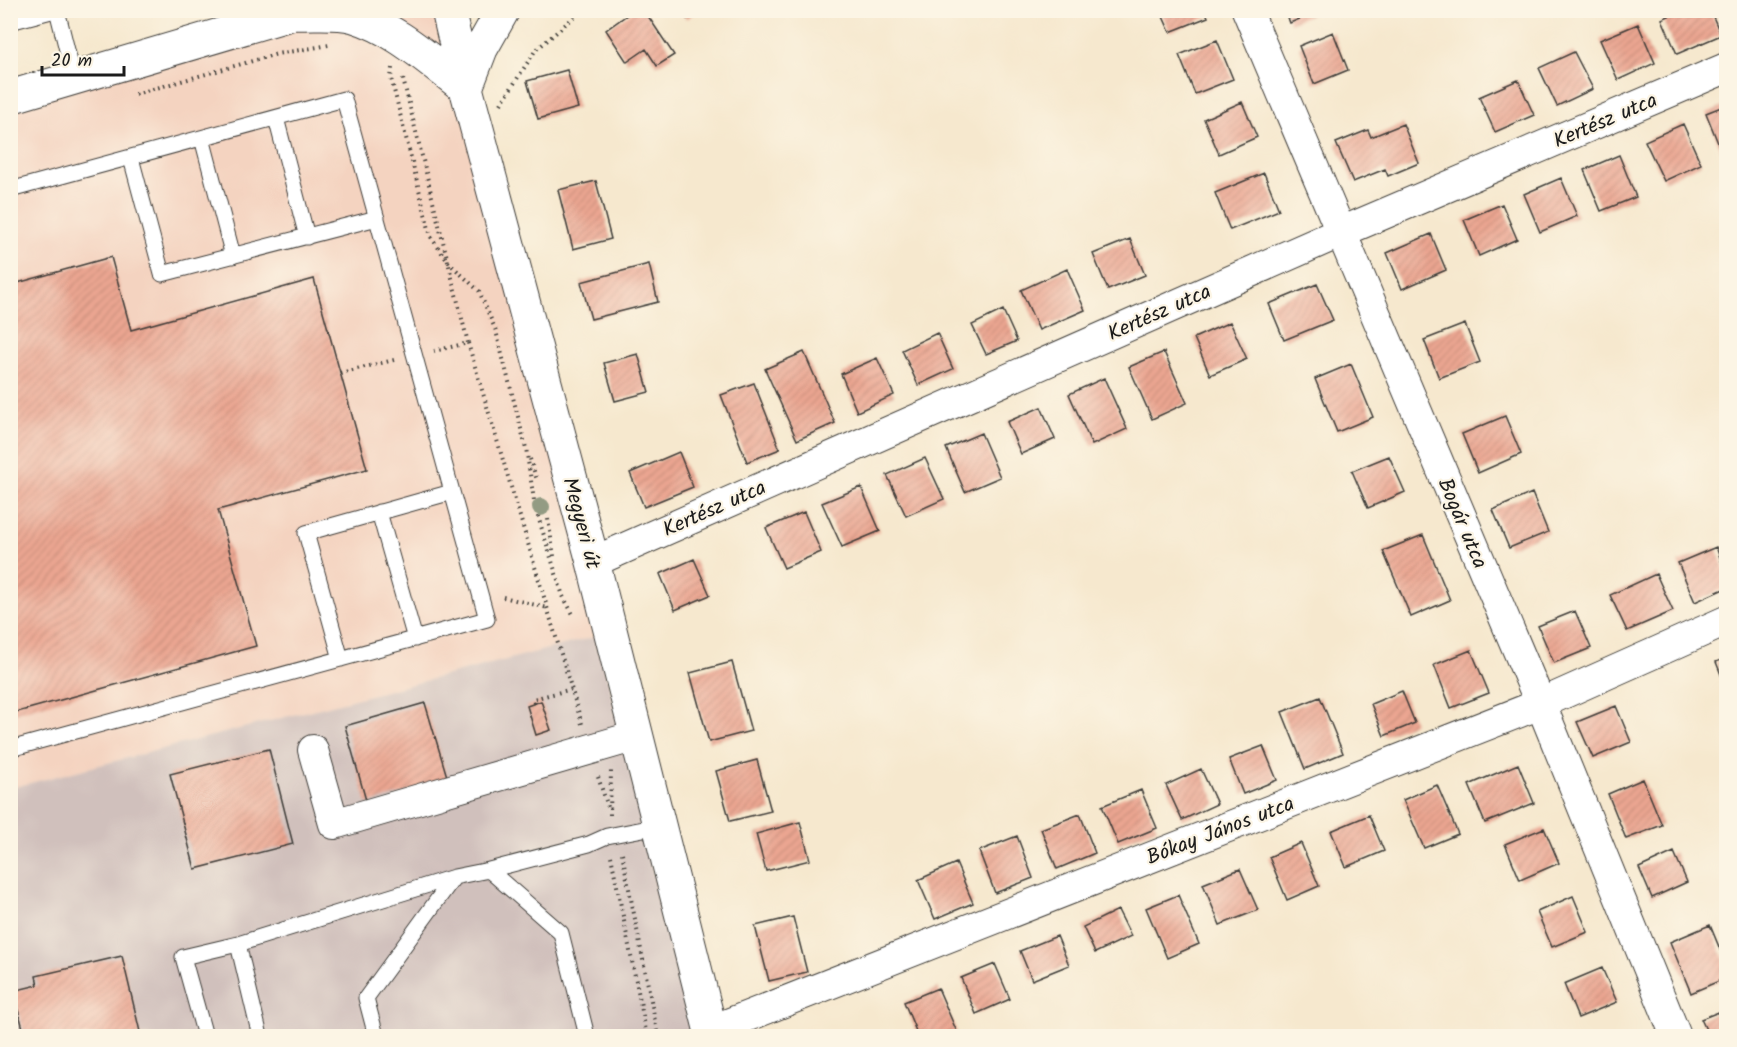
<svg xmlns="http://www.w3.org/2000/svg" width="1737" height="1047" font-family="Kalam,sans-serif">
  <defs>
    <pattern id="building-hatch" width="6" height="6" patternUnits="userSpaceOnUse" patternTransform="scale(1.5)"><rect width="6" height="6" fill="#eba691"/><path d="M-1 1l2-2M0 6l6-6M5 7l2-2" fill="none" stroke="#c98e7c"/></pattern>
  </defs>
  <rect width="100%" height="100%" fill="#fcf5e5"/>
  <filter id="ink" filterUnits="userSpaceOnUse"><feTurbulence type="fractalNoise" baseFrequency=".0167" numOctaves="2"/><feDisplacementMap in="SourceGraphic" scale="12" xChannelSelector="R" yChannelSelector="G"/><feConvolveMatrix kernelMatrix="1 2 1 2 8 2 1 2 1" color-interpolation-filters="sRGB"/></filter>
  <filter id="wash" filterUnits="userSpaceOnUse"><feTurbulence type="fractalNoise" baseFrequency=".008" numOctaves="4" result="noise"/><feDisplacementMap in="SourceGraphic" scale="24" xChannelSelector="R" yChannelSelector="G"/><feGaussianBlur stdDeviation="1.35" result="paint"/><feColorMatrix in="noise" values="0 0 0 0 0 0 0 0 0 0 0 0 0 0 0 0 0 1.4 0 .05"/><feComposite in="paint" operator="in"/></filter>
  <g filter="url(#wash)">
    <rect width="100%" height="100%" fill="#f6e8ce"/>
    <path fill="#f4d3c0" d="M310 11H449L598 636 11 788V90Z"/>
    <path fill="#d0c0bc" d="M598 636 692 1036H11V788Z"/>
    <g id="blocks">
      <path fill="url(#building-hatch)" d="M634 10H644L674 55 657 66 646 49 627 62 606 30Z
        M680 10H697L687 19Z
        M1160 10H1205L1208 17 1170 32Z
        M1285 10H1319V11L1290 23Z
        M1682 10H1710L1721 35 1677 54 1662 19Z
        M1638 24 1655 63 1618 80 1600 40Z
        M1333 32 1348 70 1314 84 1299 46Z
        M1217 40 1233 79 1195 94 1179 55Z
        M1574 52 1593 89 1557 106 1539 68Z
        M567 70 578 108 538 119 527 81Z
        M1518 80 1534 115 1495 132 1479 97Z
        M1242 102 1257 137 1219 154 1204 119Z
        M1726 105V156L1724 158 1706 113Z
        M1403 124 1419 163 1388 176 1385 169 1353 182 1336 143 1368 130 1371 137Z
        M1683 124 1701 164 1664 181 1645 141Z
        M1619 155 1636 197 1601 211 1584 170Z
        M1264 173 1279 210 1230 230 1215 193Z
        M1561 178 1577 216 1540 232 1524 194Z
        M596 181 611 239 573 249 558 190Z
        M1502 204 1517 239 1479 256 1464 220Z
        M1431 234 1446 270 1402 289 1387 253Z
        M1130 239 1145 275 1108 290 1093 254Z
        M111 257 131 330 314 279 367 469 218 510 256 646 10 714V285Z
        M649 264 658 302 591 319 581 282Z
        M1067 269 1085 310 1039 330 1021 290Z
        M1317 284 1333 320 1284 340 1269 304Z
        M1003 310 1017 341 986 354 972 325Z
        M1230 322 1247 359 1210 375 1194 338Z
        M1465 324 1480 362 1439 378 1424 340Z
        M937 333 953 369 918 385 902 350Z
        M804 352 835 423 797 440 765 369Z
        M1164 352 1187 403 1152 419 1129 367Z
        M638 354 649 392 615 401 604 363Z
        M877 358 894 395 857 412 841 374Z
        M1351 364 1373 417 1337 432 1315 379Z
        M1104 378 1127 429 1092 445 1069 394Z
        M754 383 780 449 747 462 721 395Z
        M1041 407 1055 439 1021 454 1007 422Z
        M1505 416 1521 454 1478 473 1462 434Z
        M981 433 1000 477 965 492 946 448Z
        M679 452 693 487 644 507 630 473Z
        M1389 456 1405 492 1368 508 1352 471Z
        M925 458 944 499 906 516 887 475Z
        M861 487 880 531 842 547 822 503Z
        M1532 493 1548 532 1509 548 1493 510Z
        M804 512 821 552 784 568 766 528Z
        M1423 535 1450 600 1411 617 1383 551Z
        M1716 547 1726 573V588L1695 602 1678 563Z
        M694 559 710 595 675 610 660 574Z
        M1656 574 1673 611 1627 631 1610 595Z
        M1575 611 1591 648 1554 663 1538 626Z
        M1471 650 1489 693 1451 708 1434 665Z
        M1726 658V687L1716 662Z
        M732 662 751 731 709 742 690 673Z
        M1402 691 1415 723 1384 736 1371 704Z
        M1320 697 1343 753 1305 769 1282 712Z
        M541 701 551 730 536 735 527 706Z
        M425 703 448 780 367 804 345 726Z
        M1616 706 1631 742 1593 758 1577 722Z
        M1263 746 1277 780 1243 794 1229 759Z
        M269 749 293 844 195 869 170 774Z
        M757 760 771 811 730 821 716 771Z
        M1518 764 1534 803 1485 823 1469 785Z
        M1201 769 1217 804 1182 820 1166 785Z
        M1643 779 1662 825 1626 839 1608 794Z
        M1437 785 1458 834 1424 848 1403 800Z
        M1141 790 1157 828 1118 844 1102 806Z
        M1080 814 1095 853 1057 869 1041 829Z
        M1369 815 1384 851 1346 867 1331 831Z
        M800 822 810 860 766 871 756 834Z
        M1544 828 1559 863 1520 880 1505 844Z
        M1017 836 1033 878 995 893 979 851Z
        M1301 843 1319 886 1287 900 1269 857Z
        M1674 852 1687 882 1652 898 1639 868Z
        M956 863 973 903 935 919 918 880Z
        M1240 869 1258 910 1220 925 1203 884Z
        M1178 895 1199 944 1167 958 1146 908Z
        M1573 896 1588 932 1552 947 1537 912Z
        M1118 910 1131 936 1095 953 1083 927Z
        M793 917 807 972 769 981 755 926Z
        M1710 925 1726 964V978L1691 993 1670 942Z
        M1057 936 1069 965 1032 980 1020 951Z
        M122 956 141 1036H25L13 991 38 985 36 976Z
        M995 964 1010 999 976 1014 961 978Z
        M1602 968 1617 1002 1578 1018 1564 984Z
        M938 988 957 1032 946 1036H918L904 1002Z
        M1726 1009V1036H1709L1701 1019Z"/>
    </g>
  </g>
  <g filter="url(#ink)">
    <use href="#blocks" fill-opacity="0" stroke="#3d3b37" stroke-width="1.5"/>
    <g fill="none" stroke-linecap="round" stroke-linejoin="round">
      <g stroke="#3d3b37" stroke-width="17">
        <path id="service" d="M57 10 74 78
          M10 22 55 10
          M276 118 307 237
          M202 138 233 256
          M131 158 162 274 377 218
          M10 190 344 99 487 619 10 749
          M379 512 415 639
          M341 659 306 533 452 492
          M489 870 589 844 607 836 659 826
          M238 944 454 877
          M205 1036 183 957 238 944 260 1036
          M376 1036 366 998 454 877 489 870 561 933 587 1036"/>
      </g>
      <g stroke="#3d3b37" stroke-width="32">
        <path id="minor" d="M1247 10 1544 712 1676 1036
          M593 562 1339 233 1726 68
          M313 750 334 824 636 736
          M710 1031 1540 704 1726 621"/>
      </g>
      <g stroke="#3d3b37" stroke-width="35">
        <path id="tertiary" d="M448 10 466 88 593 562 712 1036
          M295 13C313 14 337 11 354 16 397 29 431 62 466 88
          M466 88 481 49 503 10
          M10 97 304 10"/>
      </g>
      <path stroke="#3d3b37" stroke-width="4" stroke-dasharray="1.5 4.5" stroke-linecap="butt" d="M392 68 391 78 431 237 449 263 479 291 496 331 526 448 535 507 563 596 574 616
        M403 79 468 343 434 351
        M135 94 277 54 329 45
        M501 104 535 51 582 10
        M468 343 582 724
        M340 373 394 360
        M530 459 537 480
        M548 519 554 556
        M503 597 548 608
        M534 703 533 699 572 689
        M598 777 608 807
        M610 815 611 771
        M622 853 658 1036
        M611 856 647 1036"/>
      <use href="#service" stroke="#fff" stroke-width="15"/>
      <use href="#minor" stroke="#fff" stroke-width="30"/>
      <use href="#tertiary" stroke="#fff" stroke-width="33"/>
    </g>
    <circle fill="#939b83" cx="541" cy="507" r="9"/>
  </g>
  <g text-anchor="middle" stroke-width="4.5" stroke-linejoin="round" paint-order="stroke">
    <g font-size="21" fill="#1c1c1c" stroke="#fcf5e5">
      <text transform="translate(1605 120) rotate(-23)" y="7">Kertész utca</text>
      <text transform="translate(1159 312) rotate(-24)" y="7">Kertész utca</text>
      <text transform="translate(714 508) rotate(-24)" y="7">Kertész utca</text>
      <text transform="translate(582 523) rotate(75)" y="7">Megyeri út</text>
      <text transform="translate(1463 523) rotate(67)" y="7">Bogár utca</text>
      <text transform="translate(1220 830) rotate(-21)" y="7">Bókay János utca</text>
    </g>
  </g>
  <rect width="1737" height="1047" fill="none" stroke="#fcf5e5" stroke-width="36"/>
  <path d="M42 66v9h82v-9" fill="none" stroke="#1c1c1c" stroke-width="3"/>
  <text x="51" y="66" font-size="18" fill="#1c1c1c" stroke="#fcf5e5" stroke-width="4.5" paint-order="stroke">20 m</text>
</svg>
